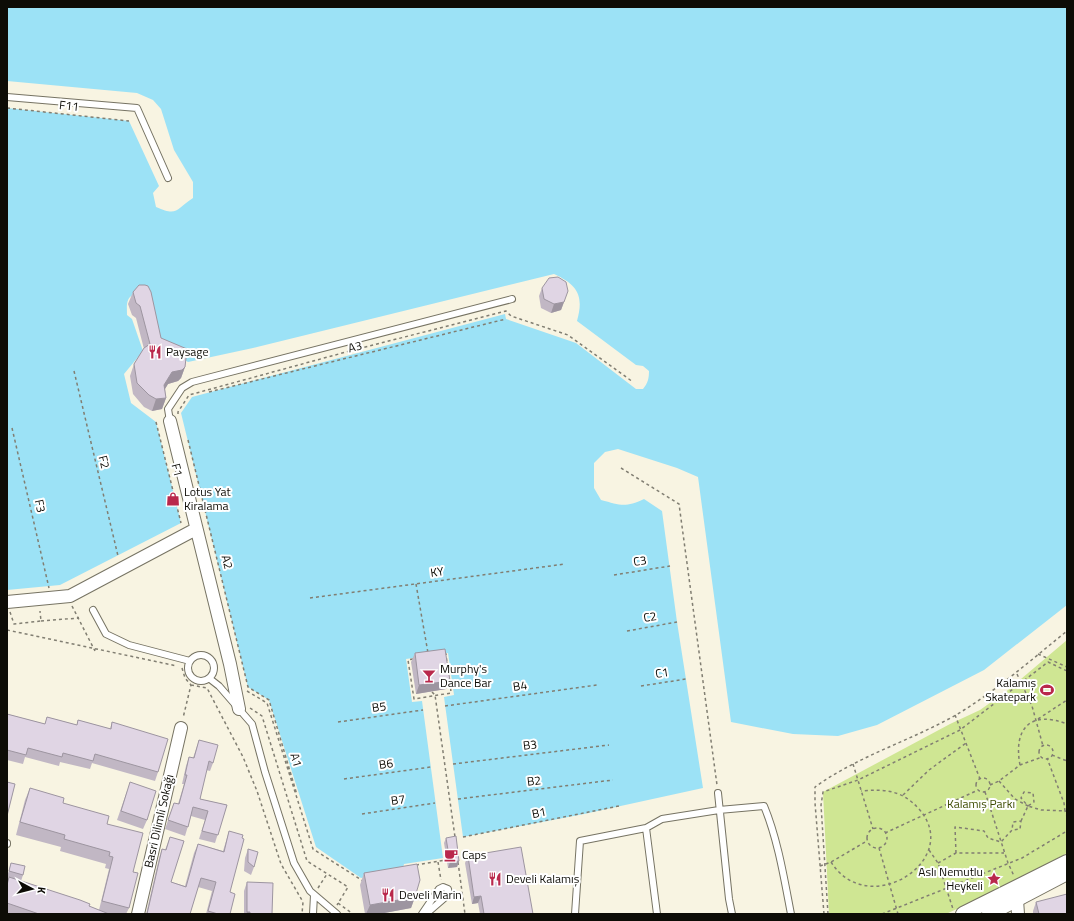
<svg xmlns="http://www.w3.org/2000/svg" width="1074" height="921" font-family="'Titillium Web',sans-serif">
  <rect width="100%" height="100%" fill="#f8f4e2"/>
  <path fill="#cfe693" d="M1067 640V853L1014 882 946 914H829L823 792 950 724 980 710 1008 690Z"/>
  <path fill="#9ce2f6" d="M7 7H1067V605L984 670 877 725 838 736 793 734 731 722 698 477 677 468 618 449 605 452 594 463V488L601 500C620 505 625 508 644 499L662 511 677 622 703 788 584 814 463 837 444 697 454 695 448 653 406 659 412 702 422 701 443 858 404 864 403 868 361 878 316 847 269 700 248 687 181 413 192 397 505 314 506 319 576 343 636 389H643C648 383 649 378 649 371L643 366 636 365 577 321C584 296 578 285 554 274L253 348 188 362 161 345 136 293C125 298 127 305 127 315L132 319 143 351 124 374 131 403 156 422 181 523 60 585 7 590V108L129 121 159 186 153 193 156 207C178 217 176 209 193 198V182L174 150 161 109 153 100 137 93 7 81Z"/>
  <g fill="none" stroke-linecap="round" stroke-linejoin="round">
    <g stroke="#767363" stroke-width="8">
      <path id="service" d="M7 97 137 108 168 178
        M170 421 168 409 182 388 192 382 512 299
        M93 610 106 634 129 645 190 661
        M188 668a13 13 0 1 1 26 0a13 13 0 1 1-26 0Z
        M210 679 219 686 252 724 265 772 294 863 310 891 337 914
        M718 793 729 899 732 914
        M7 844V843
        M313 914 314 895
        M422 914 439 889 443 887 448 889 449 894 426 914
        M575 914 580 841 646 828
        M657 914 646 828 662 819 719 810 764 806C778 840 784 878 791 914"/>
    </g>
    <g stroke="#767363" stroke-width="14">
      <path id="minor" d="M170 421 230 664 239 709
        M7 602 70 596 196 529
        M1017 900 1018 914
        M138 914 181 728"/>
    </g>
    <g stroke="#767363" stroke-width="16">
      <path id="tertiary" d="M963 914 1067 862
        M989 914 1067 873"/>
    </g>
    <path stroke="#817e72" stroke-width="1.5" stroke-dasharray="3 3" stroke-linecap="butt" d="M7 108 129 121
      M74 371 118 556
      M209 392 506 319
      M178 414V412L189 395 346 352 506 311 511 316 568 335 633 382
      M156 422 181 523
      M12 428 49 588
      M188 440 248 687 269 700 297 795
      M621 468 679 504 717 785
      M614 575 670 566
      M416 584 428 653
      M310 598 565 564
      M72 606 95 651
      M10 612 14 624 41 621 40 611
      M41 621 79 618
      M7 630 177 666
      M627 631 677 622
      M444 654H446L448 673
      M1038 654 1067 667
      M413 659 408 660 414 699 451 693 450 680
      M182 668 185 678 191 685 183 718
      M1017 674 1032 706 1043 746
      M191 685 207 688 243 757 257 791 281 864 303 902 302 914
      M641 686 686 679
      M247 691 267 703 313 849 363 881
      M432 692 435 695 455 837
      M445 706 597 685
      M250 708 262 716 307 861 348 887 337 905
      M955 715 980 779
      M1038 719 1067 700
      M338 722 423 710
      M1039 752a7 7 0 1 1 14 0a7 7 0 1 1-14 0Z
      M1052 755 1067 761
      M453 764 609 745
      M853 764 873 829
      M1020 765C1013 728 1031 710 1067 724
      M976 785a7 7 0 1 1 14 0a7 7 0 1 1-14 0Z
      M344 779 431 767
      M999 781 1015 799 1028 806 1021 798 1024 792 1033 793 1034 802 1028 806
      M990 785 999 781 1020 765 1042 757
      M985 792 1008 863 1014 876
      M903 795 929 770 966 743
      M458 799 613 780
      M1067 811H1065L1067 816
      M362 814 435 803
      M1021 821 1028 806 1041 810 1065 811 1064 803 1047 758
      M867 838a10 10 0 1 1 20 0a10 10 0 1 1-20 0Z
      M885 833 978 790
      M463 837 619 806
      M879 848 898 914
      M929 850 938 863 953 909
      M956 853 955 827 984 831 988 838 1001 842 1012 830 1020 829 1021 821 1013 822 1012 830
      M438 862 441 880
      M458 862 465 914
      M831 862C868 921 964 860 919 809 902 790 885 789 861 791
      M938 863 956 853H1004
      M416 865 445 860
      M820 866 831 862 867 841
      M318 888 327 874
      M338 903 353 914
      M824 914 815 803V787C858 756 910 741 956 715 996 691 1031 660 1067 631
      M828 914 821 805 823 792 858 780 960 730 1048 662 1067 671
      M882 914 1022 858 1067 831"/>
    <use href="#service" stroke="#fff" stroke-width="6"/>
    <use href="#minor" stroke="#fff" stroke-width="12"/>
    <use href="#tertiary" stroke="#fff" stroke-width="14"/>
  </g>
  <path fill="#c1b7c4" d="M542 288 564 302 561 310 551 313 541 308 539 296Z
    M133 292 161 338 185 367 181 378 178 381 168 384 165 389 166 398 162 409 152 411 144 407 133 394 130 376 134 364 144 349 136 318 132 315 128 304Z
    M415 653 450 681 446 689 416 694 411 662Z
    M7 714 45 724 47 717 77 725 78 720 110 729 112 722 158 772 155 781 92 763 90 769 60 762 59 766 25 757 23 764 7 760Z
    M199 740 213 763 210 771 206 770 200 799 227 805 215 843 199 839 205 820 191 816 185 836 165 829 174 803 178 804 184 784H182L186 766 189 757 193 758Z
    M30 788 107 824 133 872 129 908 126 914H7V883L9 877H7L11 863 23 875 21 881 99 910 109 869 105 868 106 864 60 851 61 847 16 835 25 800Z
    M127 791 147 820 143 829 117 820Z
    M229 831 230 914H206L212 891 198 887 190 914H146L159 858 162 849 165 850 170 837 171 882 185 886 194 853 198 844 223 851Z
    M446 838 459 861 457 867 448 868 444 843Z
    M248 849 254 867 251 875 244 871 245 858Z
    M468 856 533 914H480L478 903 472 904 465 863Z
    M364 873 415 897 411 908 379 914H365L360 885Z
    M247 882 272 914H244V891Z
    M1036 902 1067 914H1033V911Z"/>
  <path fill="#9d95a0" d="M564 302 561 310 551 313 554 304Z
    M185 367 181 378 178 381 168 384 160 397 164 385 172 372Z
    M166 398 162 409 152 411 156 399Z
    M450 681 446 689 416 694 419 685Z
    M459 861 457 867 448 868 450 862Z
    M481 896 478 903 472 904 474 897Z
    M415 897 411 908 379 914H366L370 905Z
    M247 912H250V914H246Z"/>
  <path fill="#e0d5e4" stroke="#9d95a0" d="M558 277 566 282 568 291 564 302 554 304 544 299 542 288 549 278Z
    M139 285H145L148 286 151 292 161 338 187 349 185 367 182 370 172 372 164 385 166 398 156 399 149 395 137 383 134 364 144 348 150 344 140 306 136 303 133 292Z
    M445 649 450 681 419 685 415 653Z
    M7 714 45 724 47 717 77 725 78 720 111 729 112 722 168 739 158 772 95 754 93 761 63 753 62 757 28 748 26 755 7 750Z
    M199 740 218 745 213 763 209 761 200 799 227 805 218 835 202 831 208 811 193 807 188 827 168 820 174 803 179 804 187 775H185L189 757 194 758Z
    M7 782 15 784 7 816Z
    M130 782 156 791 147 820 121 811Z
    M30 788 64 798 63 803 109 816 107 824 143 833 133 872 138 873 129 908 102 901 113 857 109 856 110 852 64 839 65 835 20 822Z
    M229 831 243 835 242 838 244 839 230 892 235 894 230 914H218L208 911 216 882 201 878 190 914H147L162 849 166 850 170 837 184 841 171 882 186 887 198 844 224 852Z
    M456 836 459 861 450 862 446 838Z
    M521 847 533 914H484L481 896 474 897 468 856Z
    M248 849 258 852 254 867 248 862Z
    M11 863 25 866 23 875 9 871Z
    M417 864 420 880 415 897 370 905 364 873Z
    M9 877 80 900 90 904 89 906 109 914H39L7 903V885Z
    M247 882 273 883 272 914H250V912H247Z
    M1067 894V914H1039L1036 902Z"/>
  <defs>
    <g id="restaurant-bare" transform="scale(1.08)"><path d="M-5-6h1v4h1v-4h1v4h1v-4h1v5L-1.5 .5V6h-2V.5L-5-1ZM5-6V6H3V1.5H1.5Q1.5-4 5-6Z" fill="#b9284c" stroke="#fff" stroke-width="2.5" paint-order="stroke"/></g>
    <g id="shop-bare" transform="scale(1.08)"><path d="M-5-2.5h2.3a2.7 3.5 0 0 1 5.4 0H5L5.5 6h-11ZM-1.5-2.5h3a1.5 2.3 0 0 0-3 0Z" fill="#b9284c" stroke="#fff" stroke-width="2.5" paint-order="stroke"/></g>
    <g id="bar-bare" transform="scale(1.08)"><path d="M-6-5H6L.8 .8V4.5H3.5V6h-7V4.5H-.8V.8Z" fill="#b9284c" stroke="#fff" stroke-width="2.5" paint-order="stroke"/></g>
    <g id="stadium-bare" transform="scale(1.08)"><path d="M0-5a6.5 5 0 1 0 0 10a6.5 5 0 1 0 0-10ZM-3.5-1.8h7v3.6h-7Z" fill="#b9284c" stroke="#fff" stroke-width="2.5" paint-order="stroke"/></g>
    <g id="cafe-bare" transform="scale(1.08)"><path d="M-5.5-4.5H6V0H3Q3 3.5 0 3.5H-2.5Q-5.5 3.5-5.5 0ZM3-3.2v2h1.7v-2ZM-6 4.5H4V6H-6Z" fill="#b9284c" stroke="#fff" stroke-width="2.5" paint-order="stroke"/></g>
    <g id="sight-bare" transform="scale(1.08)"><path d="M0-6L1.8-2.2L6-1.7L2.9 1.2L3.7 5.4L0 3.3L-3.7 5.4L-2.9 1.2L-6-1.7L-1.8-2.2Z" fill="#b9284c" stroke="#fff" stroke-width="2.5" paint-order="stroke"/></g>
  </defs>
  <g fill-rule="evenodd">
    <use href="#restaurant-bare" x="155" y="352"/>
    <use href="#shop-bare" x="173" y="499"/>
    <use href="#bar-bare" x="429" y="676"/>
    <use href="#stadium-bare" x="1047" y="690"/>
    <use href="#cafe-bare" x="451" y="855"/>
    <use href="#restaurant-bare" x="495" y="879"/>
    <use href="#sight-bare" x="994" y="879"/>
    <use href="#restaurant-bare" x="388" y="895"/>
  </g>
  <g text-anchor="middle" stroke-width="4" stroke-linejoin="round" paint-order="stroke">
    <g font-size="12" fill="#0d0c06" stroke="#fff">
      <text transform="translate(69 106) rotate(6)" y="4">F11</text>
      <text transform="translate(355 347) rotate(-14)" y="4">A3</text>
      <text transform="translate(104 462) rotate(76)" y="4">F2</text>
      <text transform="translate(177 470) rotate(76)" y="4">F1</text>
      <text transform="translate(40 506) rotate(77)" y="4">F3</text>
      <text transform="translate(640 561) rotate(-9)" y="4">C3</text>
      <text transform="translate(227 562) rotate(76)" y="4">A2</text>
      <text transform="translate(437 572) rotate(-8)" y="4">KY</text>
      <text transform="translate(650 617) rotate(-10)" y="4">C2</text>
      <text transform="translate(662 673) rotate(-9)" y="4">C1</text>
      <text transform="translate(520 686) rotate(-8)" y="4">B4</text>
      <text transform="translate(379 707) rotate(-8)" y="4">B5</text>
      <text transform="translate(530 745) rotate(-7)" y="4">B3</text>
      <text transform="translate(296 760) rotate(74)" y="4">A1</text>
      <text transform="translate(386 764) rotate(-8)" y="4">B6</text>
      <text transform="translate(534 781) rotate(-7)" y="4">B2</text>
      <text transform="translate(398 800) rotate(-8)" y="4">B7</text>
      <text transform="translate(539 813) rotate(-11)" y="4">B1</text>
      <text transform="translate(159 821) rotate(-77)" y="4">Basri Dilimli Sokağı</text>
    </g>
    <g font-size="12" fill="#0d0c06" stroke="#fff" text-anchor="start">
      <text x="166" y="356">Paysage</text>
      <text x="184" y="496">Lotus Yat<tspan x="184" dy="14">Kiralama</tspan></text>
      <text x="440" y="673">Murphy's<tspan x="440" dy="14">Dance Bar</tspan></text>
      <text x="1036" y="687" text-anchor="end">Kalamış<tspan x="1036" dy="14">Skatepark</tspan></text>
      <text x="462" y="859">Caps</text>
      <text x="983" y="876" text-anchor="end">Aslı Nemutlu<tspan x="983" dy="14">Heykeli</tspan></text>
      <text x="506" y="883">Develi Kalamış</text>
      <text x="399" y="899">Develi Marin</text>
    </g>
    <g font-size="12" fill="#3e4c02" stroke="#fff">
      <text x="981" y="808">Kalamış Parkı</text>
    </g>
  </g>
  <rect width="1074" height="921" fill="none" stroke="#0d0c06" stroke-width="16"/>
  <g transform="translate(32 889) rotate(97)" stroke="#ffffff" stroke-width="3" paint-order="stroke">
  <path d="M0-3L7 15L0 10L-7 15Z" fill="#0d0c06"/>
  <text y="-6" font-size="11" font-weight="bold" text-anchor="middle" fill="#0d0c06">K</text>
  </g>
</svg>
